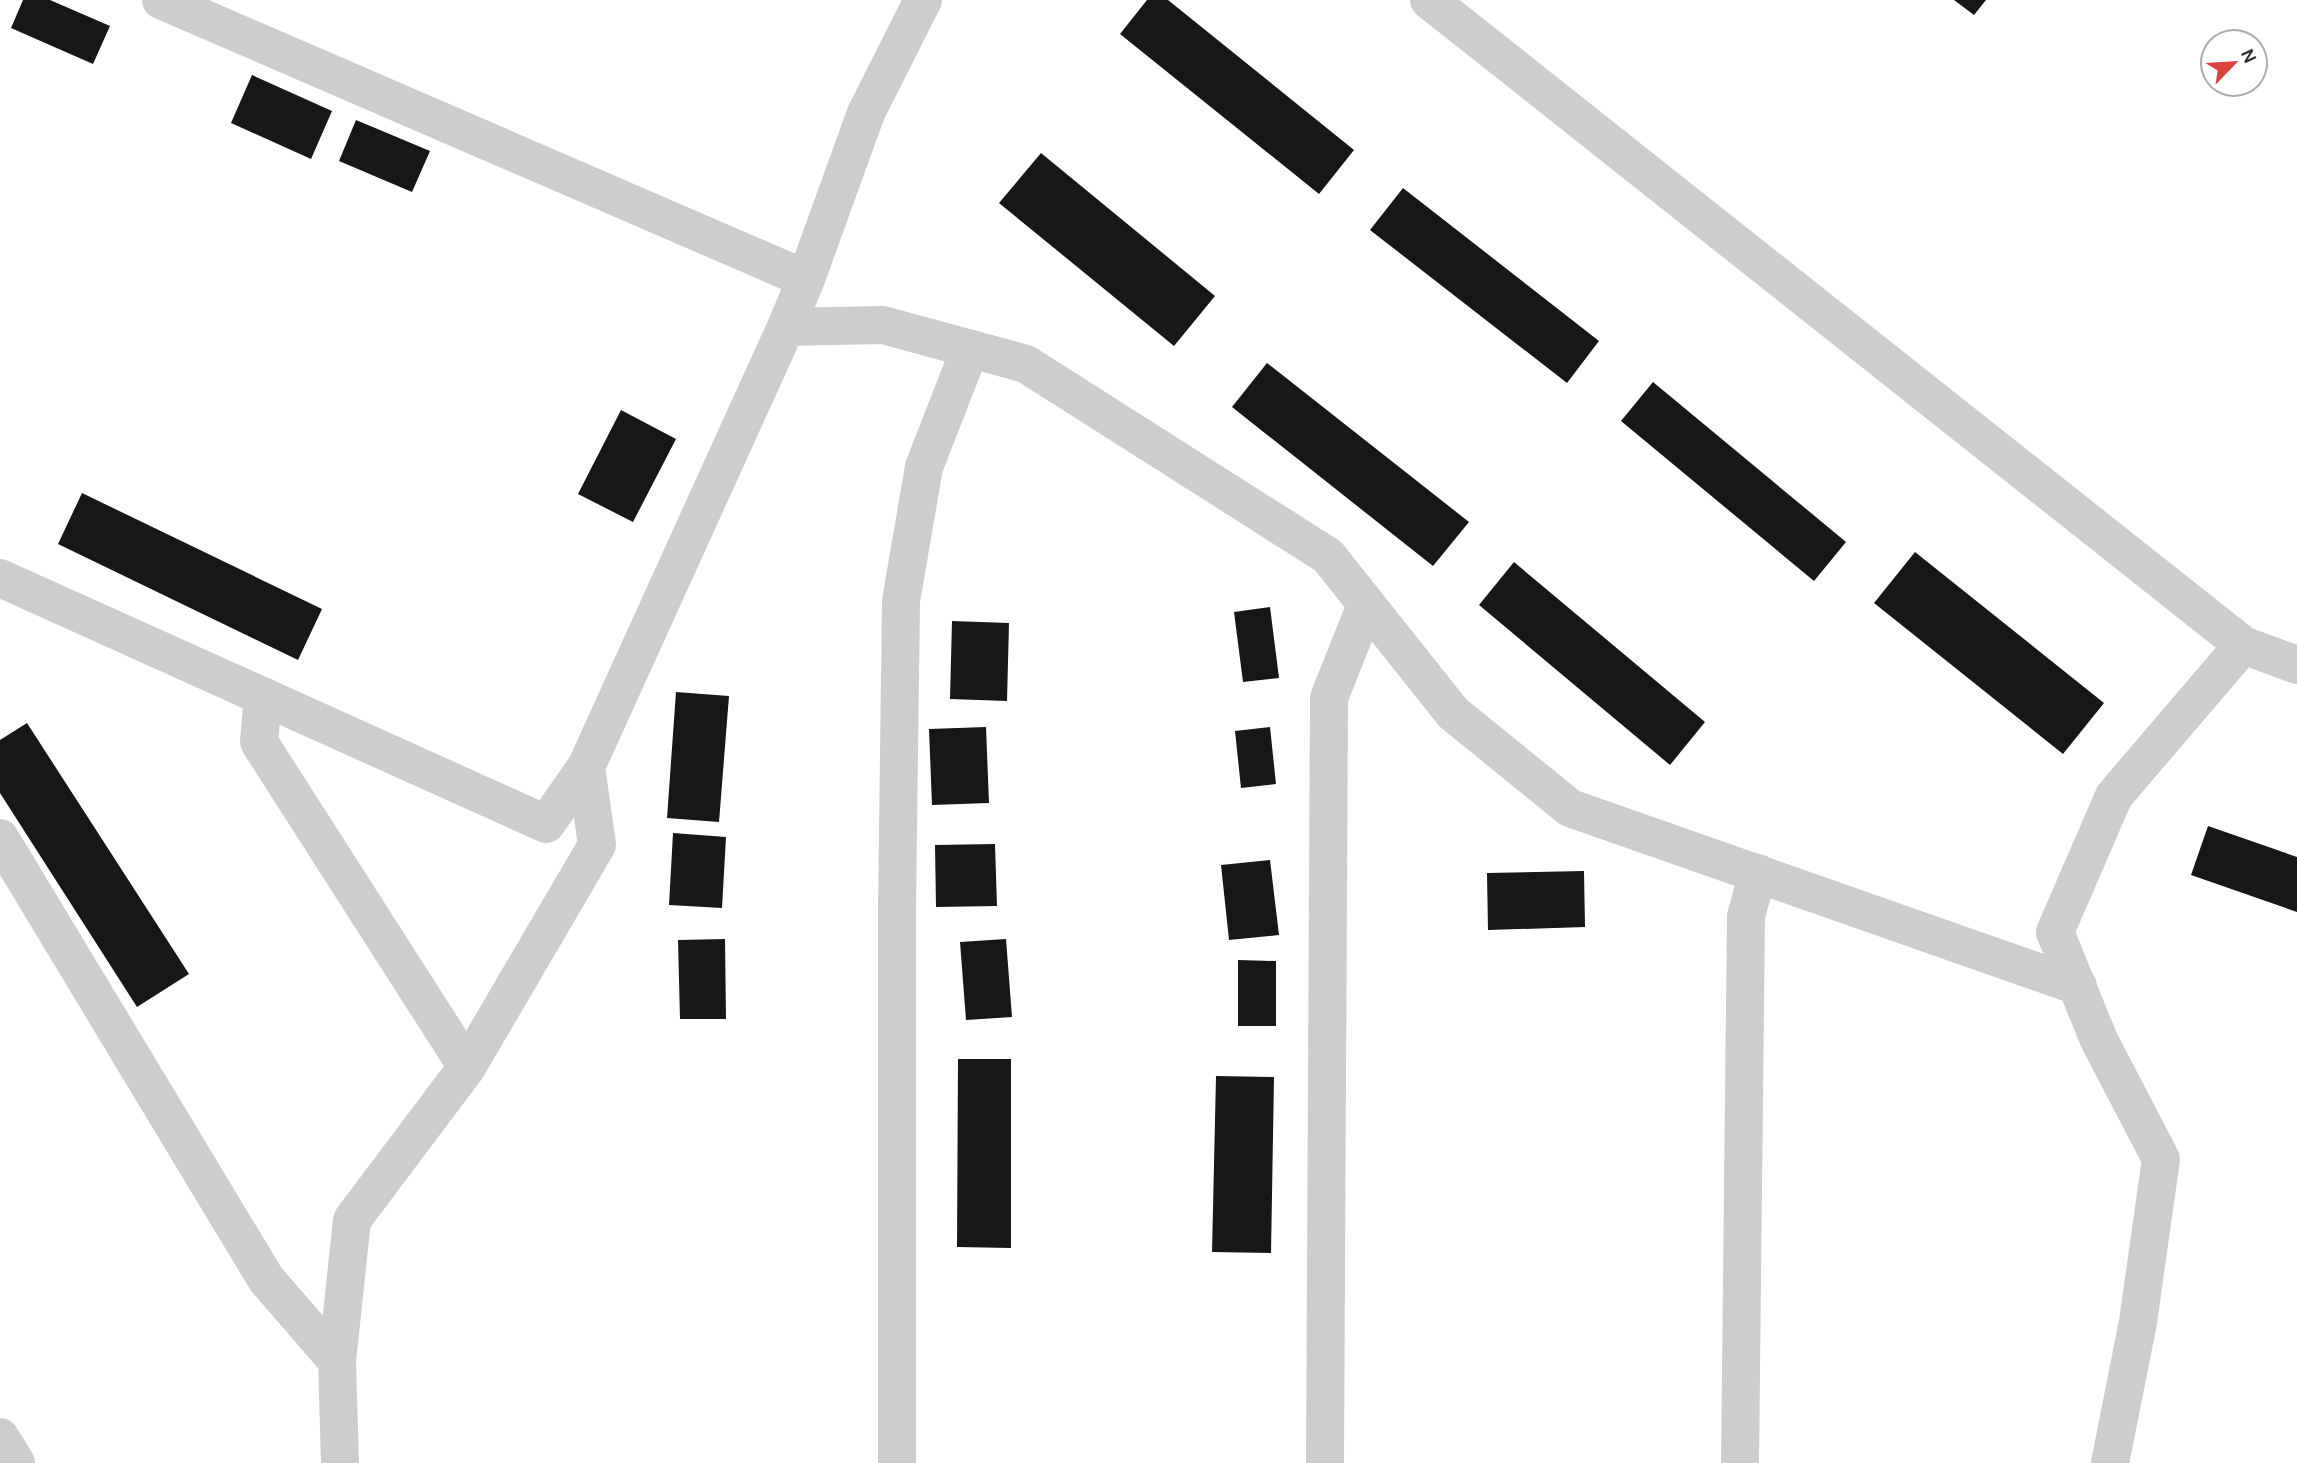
<svg xmlns="http://www.w3.org/2000/svg" width="2297" height="1463" font-family="Karla,sans-serif">
  <rect width="100%" height="100%" fill="#fff"/>
  <path fill="#171717" d="M23 0H50L110 26 93 64 11 28Z
    M1147 0H1168L1354 150 1319 194 1120 34Z
    M1954 0H1986L1974 15Z
    M252 75 332 111 311 159 231 123Z
    M356 120 430 151 412 192 339 161Z
    M1041 153 1215 296 1174 346 999 203Z
    M1403 188 1599 341 1567 383 1370 230Z
    M1267 363 1469 522 1433 566 1232 407Z
    M1653 382 1846 542 1814 581 1621 421Z
    M621 410 676 439 633 522 578 494Z
    M82 493 322 609 298 660 58 544Z
    M1915 552 2104 703 2063 754 1874 603Z
    M1514 562 1705 722 1670 765 1479 605Z
    M1270 607 1279 678 1243 682 1234 612Z
    M952 621 1009 623 1007 701 950 699Z
    M676 692 729 696 719 822 667 818Z
    M27 723 189 974 137 1007 0 793V740Z
    M986 727 989 803 932 805 929 729Z
    M1270 727 1276 784 1241 788 1235 731Z
    M2208 826 2297 857V912L2191 875Z
    M673 833 726 837 722 908 669 905Z
    M995 844 997 906 936 907 935 845Z
    M1270 860 1279 935 1229 940 1221 865Z
    M1584 871 1585 927 1488 930 1487 873Z
    M725 939 726 1019H680L678 940Z
    M1006 939 1012 1017 966 1020 960 942Z
    M1238 960 1276 961V1026H1238Z
    M958 1059H1011V1248L957 1247Z
    M1216 1076 1274 1077 1271 1253 1212 1252Z"/>
  <g fill="none" stroke-linecap="round" stroke-linejoin="round">
    <path stroke="#cdcdcd" stroke-width="38" d="M161 0 806 279
      M1429 0 2243 645 2297 665
      M786 327 883 325 1026 364 1328 556 1453 713 1570 808 2078 986
      M0 578 546 824 586 767 786 327 806 279 866 113 923 0
      M263 696 259 742 467 1067
      M0 838 266 1279 337 1361
      M0 1437 16 1463
      M340 1463 337 1361 352 1220 467 1067 597 845 586 767
      M897 1463V908L901 601 924 467 970 349
      M1325 1463 1329 698 1366 605
      M1740 1463 1746 916 1758 873
      M2110 1463 2138 1322 2161 1159 2099 1040 2055 932 2114 796 2243 645"/>
  </g>
  <g transform="translate(2234 63) rotate(65)"><circle r="33" fill="#ffffff" stroke="#acacac" stroke-width="2"/>
  <path d="M0-5L12 26L0 18L-12 26Z" fill="#db423e"/>
  <text y="-10" font-size="19" font-weight="bold" text-anchor="middle" fill="#303030">N</text>
  </g>
</svg>
